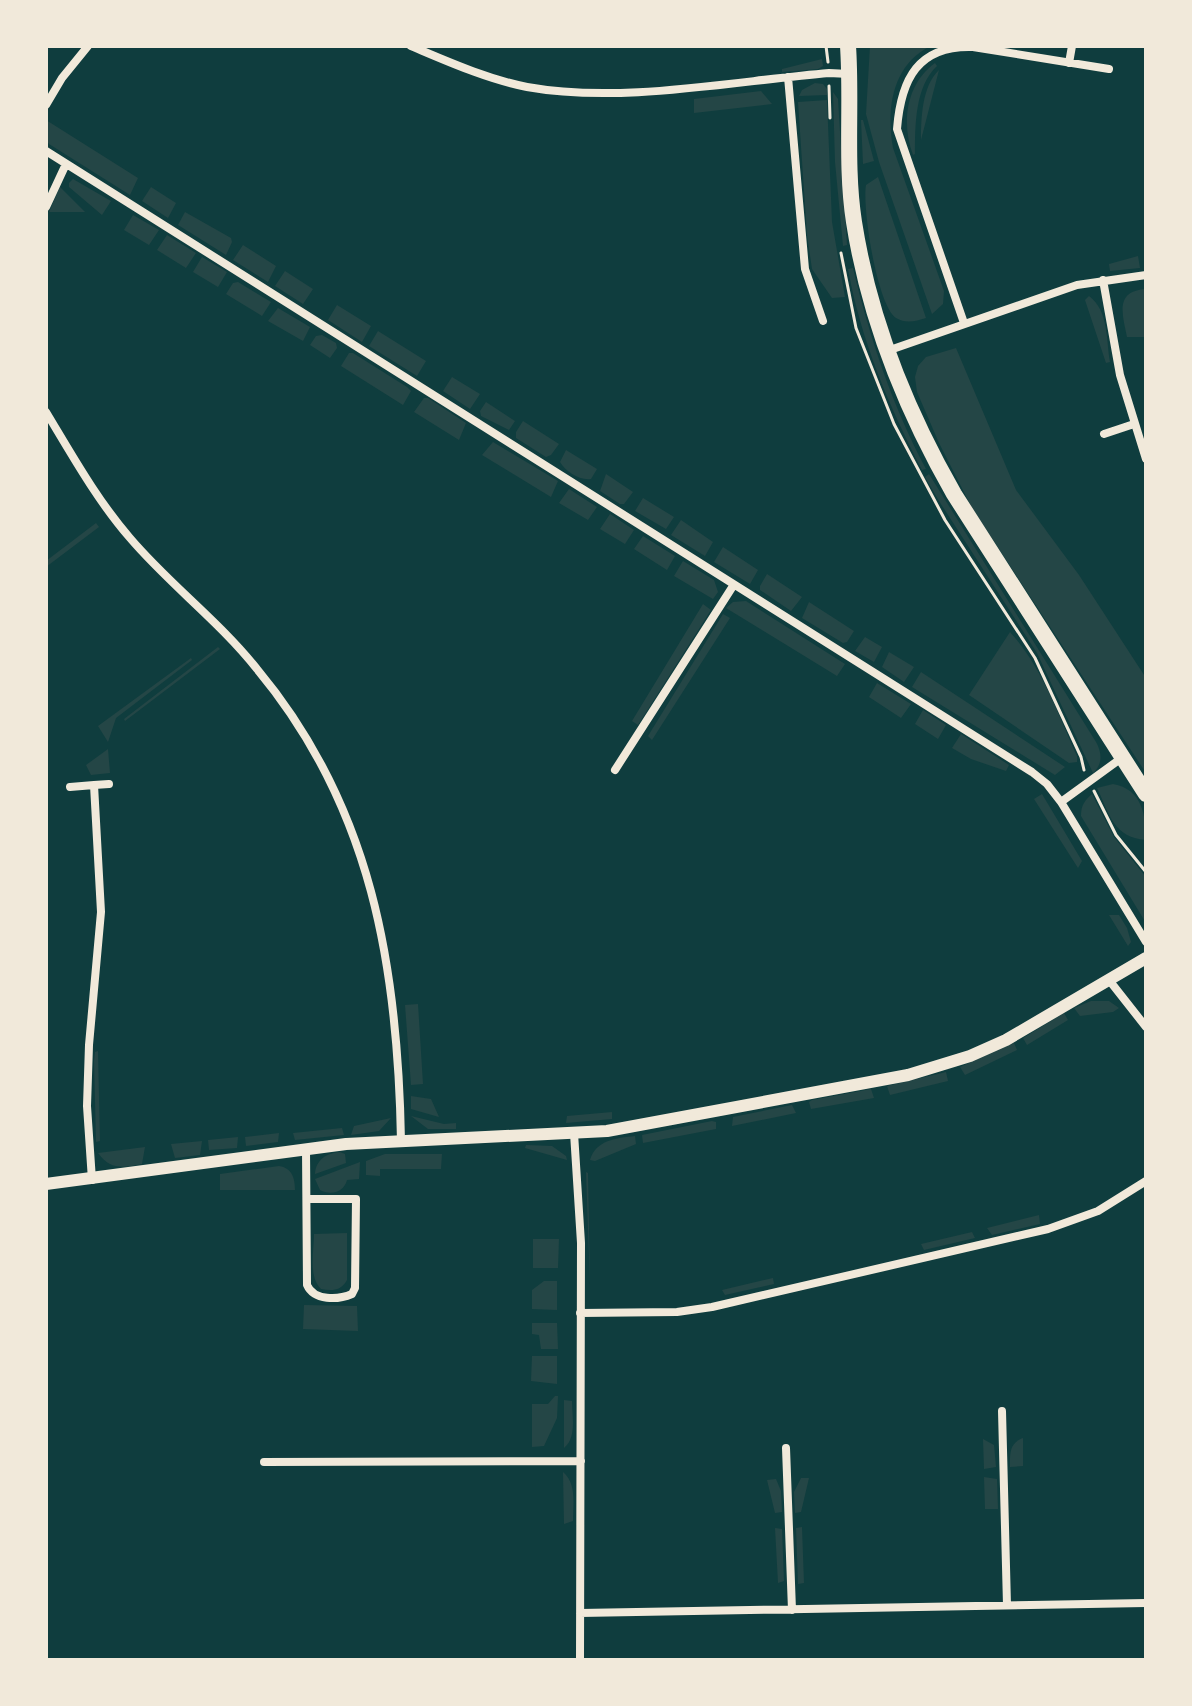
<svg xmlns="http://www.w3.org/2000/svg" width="1192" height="1706" font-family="Commissioner,sans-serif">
  <rect width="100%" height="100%" fill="#0f3d3e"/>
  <path fill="#244646" d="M870 46H931C892 64 886 110 893 148L944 291 943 304 932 314 879 162 866 114Z
    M822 59 823 66 818 69 782 72V69Z
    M935 63 937 66C915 86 915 126 915 154L913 155C901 123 906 84 935 63Z
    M939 70 921 140C921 118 922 86 939 70Z
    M815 83 823 84 827 89V95L799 96 802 90Z
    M761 91 772 104 694 113V99Z
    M833 92 838 99 847 245 843 246 835 162Z
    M827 100 832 222 845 297 832 298 812 269 807 235 798 102Z
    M46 120 138 178 130 195 49 144 46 140Z
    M861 120H863L874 161 863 164Z
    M878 177 926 318C916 321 906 324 896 318 877 305 862 208 866 185Z
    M73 179 111 201 102 215 69 187V183Z
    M60 187 85 212H49Z
    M151 187 176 203 168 218 142 201Z
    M185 212 231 238 232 242 226 255 178 225Z
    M133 215 159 230 149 245 124 230Z
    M167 235 196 253 186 268 157 250Z
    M243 245 276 266 268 282 233 260Z
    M1138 256 1140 268 1110 271 1109 264Z
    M202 257 227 272 218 287 193 272Z
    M853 268C870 339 892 405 926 469L922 470C889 406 861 341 848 269Z
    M285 271 313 289 303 304 275 286Z
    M238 282 271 302 262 316 226 294 233 283Z
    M1146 289V337H1127C1122 313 1115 291 1146 289Z
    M1089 296C1109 311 1106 339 1110 362L1106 363 1085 300Z
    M337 305 371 326 362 342 328 320Z
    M278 308 310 327 303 341 268 321Z
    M378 331 426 361 417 376 369 346Z
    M322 335 336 343 337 348 330 358 310 345 316 336Z
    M956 348 1016 490 1079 575 1146 678V773L972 508 939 443 917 392 915 377 918 366 926 357Z
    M349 353H353L407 387 411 391 403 405 341 366Z
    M452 377 480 394 470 409 443 391Z
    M424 398H428L466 423 459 440 414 412Z
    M486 402 515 421 509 430 481 416 480 411Z
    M523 421 559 444 551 455 546 457 516 438V432Z
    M493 442 558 481 551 497 482 455Z
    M566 450 597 469 591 479C580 481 565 471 560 462Z
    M606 474 633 492 624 504H620L600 491Z
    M929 474 1096 742C1102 753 1103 764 1093 773L1037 653 939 501 925 477Z
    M569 489 597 507 588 520 559 503Z
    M643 498 674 517 666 529 635 511Z
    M610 514 634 530 625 544 600 529Z
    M681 520 713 542 705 556 671 535Z
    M96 523 99 527 46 567V561Z
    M643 536 675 556 667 570 634 549Z
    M723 547 758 570 750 584 714 562Z
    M683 561 714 580 718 592 713 599 674 576Z
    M767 574 802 597 791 611 760 590V586Z
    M746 601 845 664 837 676 726 608 733 602Z
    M809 602 854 631 847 642 843 643 802 618Z
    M703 604 711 610 638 725 632 721Z
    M723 614 730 618 652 740 648 736Z
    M1010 632C1042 667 1058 714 1077 756V762L1069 763 969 695Z
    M865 637 882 647 874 662 855 651Z
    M218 647 220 649 125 721 124 719Z
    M889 652 914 667 904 682 882 667Z
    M191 658 192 660 116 718 108 742 98 726Z
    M921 672 1065 767 1055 775 912 687Z
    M877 683 911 704 901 718 869 697Z
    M923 710 946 725 938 739 915 724Z
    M961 734 1009 765 1006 771 971 759 952 748Z
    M108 749 110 773 91 775 86 765Z
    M1113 784C1142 789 1146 815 1146 840 1113 837 1110 815 1097 788Z
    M1042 794 1082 861 1078 868 1034 799Z
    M1092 794 1114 837 1146 877V923L1081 816C1081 805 1085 800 1092 794Z
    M1109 915H1119L1127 928 1131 942 1128 946Z
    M1091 1001H1109L1119 1008 1113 1012 1080 1016 1074 1008Z
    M418 1004 423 1084 411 1085 405 1005Z
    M1064 1013 1068 1020 1027 1045 1023 1038Z
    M1014 1043 1017 1050 965 1075 960 1067Z
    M98 1051 100 1141 96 1142 94 1061 95 1052Z
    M946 1072 948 1081 890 1095 887 1086Z
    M871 1089 874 1098 811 1109 809 1102 812 1100Z
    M411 1096 431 1099 439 1117 411 1109Z
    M792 1105 796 1113 732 1126 733 1117Z
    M612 1112V1119L566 1123 567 1116Z
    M411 1116 444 1124 456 1123V1129H428Z
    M391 1118 379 1131 351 1135 354 1126Z
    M712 1121 716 1122V1129L643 1143 642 1135Z
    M342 1128 344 1135 295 1140 293 1133Z
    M279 1133 278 1142 246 1146 245 1137Z
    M635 1136 636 1144 595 1161 590 1160C596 1140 616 1138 635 1136Z
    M238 1137 237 1148 209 1150 208 1140Z
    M202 1141 200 1155 175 1158 171 1144Z
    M526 1145 552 1146 566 1156 567 1160 525 1148Z
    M145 1147 142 1164C123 1168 110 1170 98 1153Z
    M340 1152 345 1154 346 1163 315 1174C316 1160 326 1153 340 1152Z
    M385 1154H442L441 1169H380V1176L366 1175V1161Z
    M360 1162 359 1179 347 1180C344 1192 331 1196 320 1190L315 1179Z
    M279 1166C292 1168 295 1178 295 1190H220V1174Z
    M586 1172 588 1173 590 1284Z
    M1039 1215 1040 1224 992 1235 987 1228Z
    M972 1232 975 1238 924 1250 921 1244Z
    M347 1233V1280C341 1291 332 1291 321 1289 308 1276 314 1251 314 1234Z
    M533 1239H559L558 1268H533Z
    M773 1278 774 1284 725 1295 722 1290Z
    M544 1281H557V1310L532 1309V1290Z
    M304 1305 357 1306 358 1331 303 1329Z
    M532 1323H557L558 1349H541L539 1335 532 1334Z
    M532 1356H557V1384L531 1381Z
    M555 1396H558L557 1418 544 1446 532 1447V1404H548Z
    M564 1400 572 1401C572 1416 577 1437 564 1448Z
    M1023 1438V1466L1010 1467C1010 1454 1009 1443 1023 1438Z
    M983 1439 994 1445 996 1467 984 1469Z
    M563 1472C577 1484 573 1504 573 1521L564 1524Z
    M984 1477 997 1479 998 1509H985Z
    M801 1478H809L801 1512 795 1513 794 1492Z
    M776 1479 781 1491 782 1512 775 1513 767 1480Z
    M802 1527 804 1583 798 1584 796 1528Z
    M775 1528 782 1529 784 1581 778 1583Z"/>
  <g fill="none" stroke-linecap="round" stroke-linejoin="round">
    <path stroke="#f1e9da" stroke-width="3" d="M826 46 828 62
      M829 86 830 118
      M841 253 856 328 894 424 945 520 1035 658 1081 757 1084 770
      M1094 791 1116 835 1146 872"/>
    <path stroke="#f1e9da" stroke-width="8" d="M411 46C449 62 487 79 527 87 621 104 734 81 829 73L849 74
      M1069 63 1072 46
      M788 77 805 269 823 321
      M46 105 62 78 88 46
      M46 151 1032 772 1047 784 1061 802 1146 942
      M46 207 66 164
      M1103 280 1120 375 1146 459
      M964 323 897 129C901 79 918 45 973 47L1109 69
      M887 351 1077 285 1146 275
      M46 412C72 455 97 500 130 538 169 584 219 621 257 669 372 807 398 967 401 1141
      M1104 434 1134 424
      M615 770 733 586
      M94 785 109 784
      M70 787 94 785 101 912 89 1045 87 1106 92 1180
      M1061 802 1123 757
      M1109 980 1146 1027
      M574 1133 581 1243 580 1660
      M306 1149 307 1285C314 1301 338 1300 352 1294L355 1288 356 1199H307
      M580 1313 677 1312 712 1307 1048 1229 1098 1211 1146 1181
      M1002 1411 1007 1605
      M786 1448 792 1610
      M264 1462 581 1461
      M580 1613 1146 1603"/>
    <path stroke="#f1e9da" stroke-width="12" d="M46 1184 346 1144 607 1131 908 1075 970 1056 1006 1040 1146 958"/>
    <path stroke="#f1e9da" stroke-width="16" d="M848 46C852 104 845 164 854 222 869 318 906 410 954 494L1146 794"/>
  </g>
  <rect width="1192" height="1706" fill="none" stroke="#f1e9da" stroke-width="96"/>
</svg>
